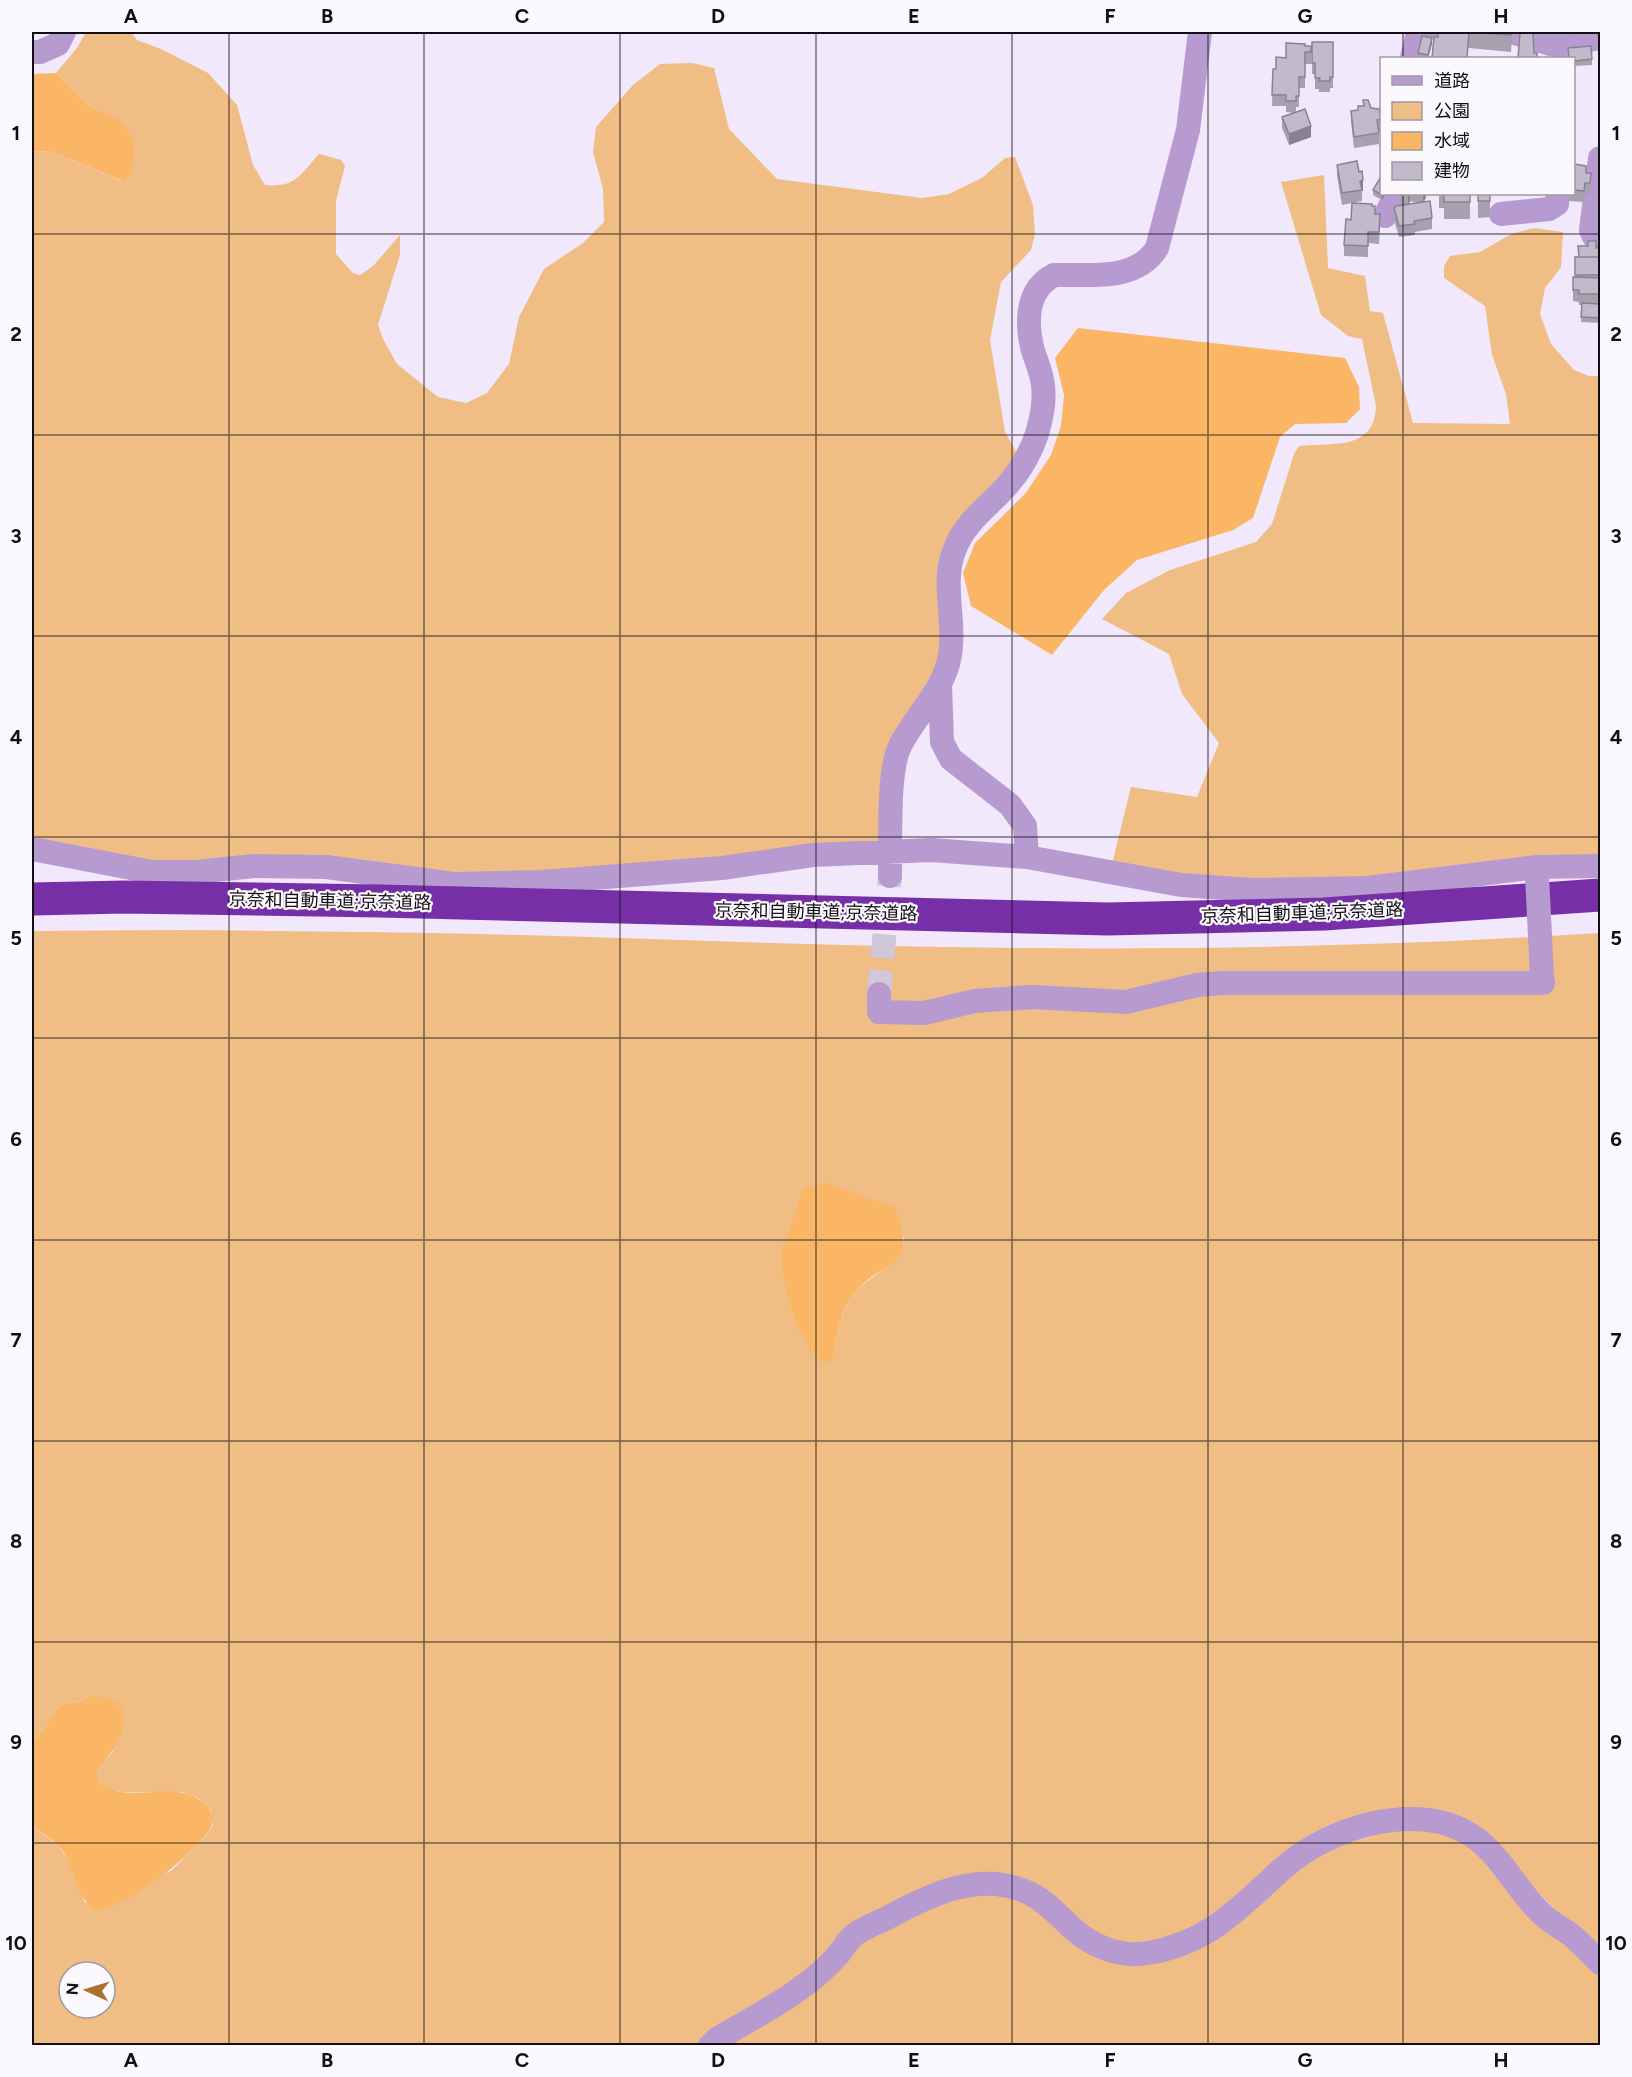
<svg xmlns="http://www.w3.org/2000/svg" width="1632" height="2077" font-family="Figtree,'Noto Sans JP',sans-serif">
  <rect width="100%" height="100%" fill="#f2e8fc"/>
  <path fill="#f0bd84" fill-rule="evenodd" d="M86 32H131L137 40 161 49 208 73 237 105 253 165 265 185C295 188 300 175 319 154L341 160 345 166 336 201V254L353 273 360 275 373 266 400 235V255L378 325 383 339 397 364 438 397 466 403 487 393 509 364 519 317 544 269 583 243 604 222 603 189 593 152 596 127 633 85 660 64 692 63 714 68 729 129 777 179 922 198 949 194 982 178 1005 158 1015 157 1033 205 1035 234 1031 250 1001 282 990 340 1005 432 1018 455 966 515 940 661 923 696 885 836 878 845 721 860 454 876 152 864 32 840V151L53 152 122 181 117 118 88 105 56 73 77 48Z
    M1324 175 1328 268 1365 276 1370 311 1383 313 1413 423 1510 424 1506 394 1492 355 1485 306 1444 278V266L1450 256 1480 252 1511 234 1534 228 1563 232 1561 267 1545 288 1540 314 1551 344 1574 370 1589 376H1600V858C1462 871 1323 890 1184 877 1160 875 1136 868 1112 864L1131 787 1197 797 1219 743 1182 694 1169 654 1102 619 1126 593 1170 570 1256 542 1272 524 1294 454 1299 446C1332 442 1374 452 1376 406L1362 339 1348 336 1321 315 1281 182Z
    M179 930C294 931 408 932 522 935 663 939 803 945 944 947 1163 951 1382 947 1600 933V1955L1488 1842 1371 1818 1203 1930 1126 1948 993 1877 835 1950 702 2045H32V1826L58 1845 69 1861 85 1903 171 1871 207 1835 213 1825 211 1810 198 1798 182 1792H122L111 1790 99 1782 97 1772 113 1751 89 1696 81 1701 60 1705 32 1745V931ZM904 1237C902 1267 867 1274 852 1297 839 1316 837 1338 833 1359L783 1278ZM69 1972H105V2008H69Z
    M1396 1829 1442 1832 1470 1846 1565 1943 1600 1976V2045L725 2046 860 1943 918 1912 980 1892 1016 1898 1125 1963 1290 1874 1328 1849Z"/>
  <path fill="#fab665" d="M56 73 88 105 117 118 131 136 135 151 131 173 123 181 53 152 32 151V74Z
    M1078 328 1345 358 1359 387 1360 409 1346 423 1295 424 1280 437 1253 518 1233 530 1137 560 1104 590 1052 655 971 606 963 573 975 543 1025 494 1051 455 1061 426 1064 395 1055 358Z
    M827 1183 895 1208C920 1276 881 1255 852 1297 839 1315 837 1338 833 1359L828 1362H823L810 1349 795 1321 783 1278 782 1252 803 1189Z
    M89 1696C149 1698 118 1745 97 1772L99 1782C106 1787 112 1790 120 1792 149 1796 185 1782 207 1806 222 1822 205 1837 194 1848 165 1876 136 1897 99 1911 75 1904 76 1863 58 1845 51 1838 40 1832 32 1826V1745L60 1705 81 1701Z"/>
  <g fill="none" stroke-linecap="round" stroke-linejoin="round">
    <path stroke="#d0c7d9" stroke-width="24" stroke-dasharray="24 12" stroke-linecap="butt" d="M879 994 890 876"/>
    <path stroke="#b69ad0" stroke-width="24" d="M1511 32 1557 46 1600 38
      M32 52H40L58 44 64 32
      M1412 58 1418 32
      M1600 158 1591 230 1594 237 1600 240
      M1501 214 1549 209 1557 204 1558 194
      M1385 216 1396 194
      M940 686 942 742 951 759 1010 805 1025 826 1027 857
      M32 849 152 872H196L254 866 326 867 454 884 541 882 722 868 813 855 931 850 1027 857 1181 885 1252 890 1368 888 1537 867 1600 866
      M890 876C891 845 887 772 900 746 914 717 939 696 948 664 959 623 938 582 957 544 968 519 993 503 1010 482 1022 468 1033 448 1038 430 1042 416 1045 401 1043 386 1042 372 1035 359 1032 347 1026 320 1027 289 1054 275 1090 274 1136 282 1157 248L1188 130 1200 32
      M879 994V1012L924 1013 975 1001 1032 997 1126 1002 1197 985 1223 983H1543L1542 977
      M710 2046 717 2039C745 2022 776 2007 802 1987 815 1978 827 1967 838 1955 843 1949 848 1940 854 1935 863 1928 877 1923 887 1918 931 1894 982 1869 1031 1894 1047 1902 1058 1915 1071 1927 1091 1946 1120 1958 1148 1953 1208 1943 1238 1909 1280 1871 1325 1828 1419 1798 1474 1837 1500 1855 1517 1890 1540 1912 1548 1921 1560 1927 1570 1934 1581 1943 1590 1953 1600 1963"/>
    <path stroke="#772fa8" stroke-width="33" d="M32 899 125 897 380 901 1108 919 1324 914 1600 895"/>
    <path stroke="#b69ad0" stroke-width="24" d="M1537 875 1542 977"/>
  </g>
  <path fill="#a89fb0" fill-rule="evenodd" d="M1424 32H1512L1511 52 1469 48 1432 38V44L1428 58H1418V53L1424 36Z
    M1566 32H1599L1567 36Z
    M1312 42H1333V88H1330V92H1319V89H1315V74H1312Z
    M1305 46H1311V64H1305V88H1299V107H1296V112L1311 137 1289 145 1282 128V117L1295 113 1286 112V106H1272L1273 69H1276L1286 58Z
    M1574 58 1592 59V65L1574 66Z
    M1363 100 1381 119V131H1379V144L1354 148 1351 122V111L1358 110 1363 106Z
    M1574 164 1586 173 1591 184 1590 194H1585L1584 202 1569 201V194H1574Z
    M1337 165 1363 191H1362V201L1342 205 1337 176Z
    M1373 190 1382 194H1386L1382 200 1373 195Z
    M1399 194H1427L1424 202 1432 218V229L1415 232V235L1399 237 1394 220V208L1405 205 1399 202ZM1410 201 1417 203 1408 204Z
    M1439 194H1470V219H1444V208H1439Z
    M1478 194H1490V217L1478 218Z
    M1372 206 1380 225 1379 244 1368 243V257L1344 256V245L1351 220Z
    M1600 247V323L1581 322 1582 305H1579V302L1573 301V277H1575V257H1579L1596 248Z"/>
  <path fill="#888290" d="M1432 38V44L1428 58V55Z
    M1311 126V137L1289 145V134Z
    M1363 180V191H1362L1360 181Z
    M1383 194H1386L1382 200V195Z
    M1408 194H1410V201L1408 206Z
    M1423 194H1427L1423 205Z"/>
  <path fill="#c3b9cd" stroke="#888290" stroke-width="1.5" d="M1438 32H1512L1511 35 1469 32 1467 58H1432L1434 37H1438Z
    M1520 33H1533L1534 53H1537V58H1518Z
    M1422 36 1432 38 1428 55 1418 53Z
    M1312 42H1333V77H1330V81H1319L1320 78H1315V63H1312Z
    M1286 43 1305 44V46H1311V52H1305V77H1299V96H1296V101H1286V95H1272L1273 69H1276V57L1286 58Z
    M1591 46 1592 59 1574 61V58H1569L1568 48Z
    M1363 100H1368L1371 108 1379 109 1381 119 1377 120 1379 133 1354 137 1351 111 1358 110V106H1364Z
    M1305 109 1311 126 1289 134 1282 117Z
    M1357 161 1359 172 1362 171 1363 180 1360 181 1362 190 1342 193 1337 165Z
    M1574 164 1586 166V173H1591L1590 183H1585L1584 191 1574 190Z
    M1382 175V194H1383L1382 195 1373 190Z
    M1444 194H1470V202H1444Z
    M1478 194H1490V201H1478Z
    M1430 201 1432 218 1414 221 1415 224 1399 226 1394 208 1396 206Z
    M1352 203 1372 204V206H1375V214H1380L1379 232H1368V246L1344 245 1346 219 1351 220Z
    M1588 241H1596V248L1600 247V257H1579L1578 246H1588Z
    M1575 257H1600V275H1575Z
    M1573 277 1600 278V294H1579V290H1573Z
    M1582 303 1600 304V318L1581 317Z"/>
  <path fill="none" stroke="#110e14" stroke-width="1.5" stroke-opacity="0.55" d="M229 32V2046M424 32V2046M620 32V2046M816 32V2046M1012 32V2046M1208 32V2046M1403 32V58M1403 194V2046M32 234H1600M32 435H1600M32 636H1600M32 837H1600M32 1038H1600M32 1240H1600M32 1441H1600M32 1642H1600M32 1843H1600"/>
  <g text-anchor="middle" stroke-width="4.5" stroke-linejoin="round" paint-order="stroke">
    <g font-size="18" fill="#110e14" stroke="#fbf9fd">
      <text transform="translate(330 901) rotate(1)" y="6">京奈和自動車道;京奈道路</text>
      <text transform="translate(816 912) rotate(1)" y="6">京奈和自動車道;京奈道路</text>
      <text transform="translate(1302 913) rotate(-2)" y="6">京奈和自動車道;京奈道路</text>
    </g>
  </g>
  <rect width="1632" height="2077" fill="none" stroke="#fbf9fd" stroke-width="66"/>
  <rect x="1380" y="57" width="195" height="138" fill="#fbf9fd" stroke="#9d9ba0" stroke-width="1.5"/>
  <rect x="1392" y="76" width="30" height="9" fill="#b69ad0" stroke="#9d9ba0" stroke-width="1.5"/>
  <text x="1434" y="87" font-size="18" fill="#110e14">道路</text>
  <rect x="1392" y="102" width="30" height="18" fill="#f0bd84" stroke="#9d9ba0" stroke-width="1.5"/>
  <text x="1434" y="117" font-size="18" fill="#110e14">公園</text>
  <rect x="1392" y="132" width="30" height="18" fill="#fab665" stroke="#9d9ba0" stroke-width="1.5"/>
  <text x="1434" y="147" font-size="18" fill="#110e14">水域</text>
  <rect x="1392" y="162" width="30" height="18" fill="#c3b9cd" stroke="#9d9ba0" stroke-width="1.5"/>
  <text x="1434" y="177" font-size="18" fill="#110e14">建物</text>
  <g transform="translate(87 1990) rotate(274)"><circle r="28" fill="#fbf9fd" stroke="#9d9ba0" stroke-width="1.5"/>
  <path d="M0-4.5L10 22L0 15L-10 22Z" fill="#a9732e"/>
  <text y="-9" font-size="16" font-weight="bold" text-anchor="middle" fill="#110e14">N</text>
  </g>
  <rect x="33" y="33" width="1566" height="2011" fill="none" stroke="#110e14" stroke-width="2"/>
  <g font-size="20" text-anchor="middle" font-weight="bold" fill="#110e14">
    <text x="131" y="23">A</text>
    <text x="327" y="23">B</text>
    <text x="522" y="23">C</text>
    <text x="718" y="23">D</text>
    <text x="914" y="23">E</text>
    <text x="1110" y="23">F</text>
    <text x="1305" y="23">G</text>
    <text x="1501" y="23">H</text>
    <text x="16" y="140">1</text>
    <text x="1616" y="140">1</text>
    <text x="16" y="341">2</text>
    <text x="1616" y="341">2</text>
    <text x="16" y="543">3</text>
    <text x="1616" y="543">3</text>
    <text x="16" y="744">4</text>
    <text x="1616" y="744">4</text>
    <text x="16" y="945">5</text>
    <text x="1616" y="945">5</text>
    <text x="16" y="1146">6</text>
    <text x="1616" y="1146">6</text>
    <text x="16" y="1347">7</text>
    <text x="1616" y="1347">7</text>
    <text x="16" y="1548">8</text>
    <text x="1616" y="1548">8</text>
    <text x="16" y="1749">9</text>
    <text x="1616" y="1749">9</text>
    <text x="16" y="1950">10</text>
    <text x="1616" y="1950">10</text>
    <text x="131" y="2067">A</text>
    <text x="327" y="2067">B</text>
    <text x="522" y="2067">C</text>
    <text x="718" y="2067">D</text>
    <text x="914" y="2067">E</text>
    <text x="1110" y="2067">F</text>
    <text x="1305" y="2067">G</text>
    <text x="1501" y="2067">H</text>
  </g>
</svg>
